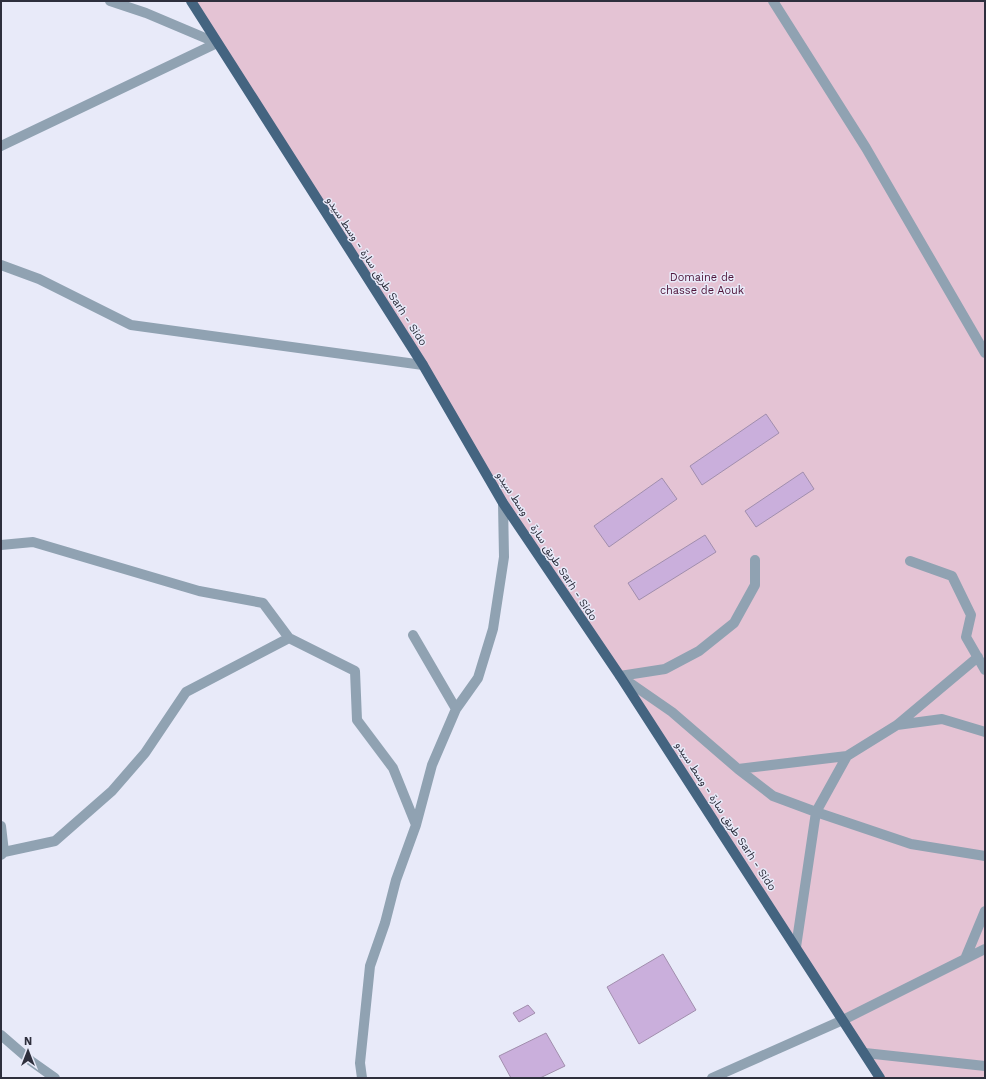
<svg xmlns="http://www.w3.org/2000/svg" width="986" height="1079" font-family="'Work Sans','Noto Sans Arabic',sans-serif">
  <rect width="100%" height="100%" fill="#e8eaf9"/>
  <path fill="#e4c3d4" d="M191 1H985V1078H880L503 503 423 365Z"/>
  <path fill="#caafdc" stroke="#a18ead" d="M766 414 779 433 702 485 690 466Z
    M803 472 814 489 756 527 745 511Z
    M662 478 677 499 609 547 594 526Z
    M705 535 716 552 639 600 628 583Z
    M663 954 696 1010 639 1044 607 987Z
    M528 1005 535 1013 519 1022 513 1013Z
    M546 1033 565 1066 540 1078H511L499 1056Z"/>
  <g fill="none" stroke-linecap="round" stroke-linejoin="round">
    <path stroke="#90a2b2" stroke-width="10" d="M110 1 146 13 217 43
      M773 1 866 148 985 353
      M1 146 217 43
      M1 265 39 279 131 325 423 365
      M1 545 33 542 199 591 263 603 289 638 355 671 357 720 393 768 416 825
      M910 561 952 576 971 615 966 637 985 670
      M413 635 456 709
      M620 676 672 712 738 769 773 796 816 812 911 844 985 856
      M620 676 665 669 699 651 734 623 755 585V560
      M897 725 942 719 985 732
      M738 769 847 756 897 725 978 657
      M1 826 4 852
      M1 855 4 852 55 841 112 791 145 753 186 692 289 638
      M796 947 816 812 847 756
      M965 959 985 911
      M1 1035 31 1061 55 1078
      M865 1053 985 1066
      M362 1078 360 1063 370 966 385 923 396 880 416 825 432 765 456 709 478 678 493 629 504 557 503 503
      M712 1078 843 1020 985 949"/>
    <path stroke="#446480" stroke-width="10" d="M191 1 423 365 503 503 620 676 880 1078"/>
  </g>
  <g text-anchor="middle" stroke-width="3" stroke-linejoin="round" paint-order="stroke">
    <g font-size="11" fill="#2e2f3d" stroke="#e8eaf9">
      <text transform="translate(377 271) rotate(57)" y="4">طريق سارة - وسط سيدو Sarh - Sido</text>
      <text transform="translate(547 546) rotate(57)" y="4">طريق سارة - وسط سيدو Sarh - Sido</text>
      <text transform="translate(726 816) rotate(57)" y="4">طريق سارة - وسط سيدو Sarh - Sido</text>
    </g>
    <g font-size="11" fill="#4f1439" stroke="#e8eaf9">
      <text x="702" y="281">Domaine de<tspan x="702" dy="13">chasse de Aouk</tspan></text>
    </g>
  </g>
  <rect width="986" height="1079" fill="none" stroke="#2e2f3d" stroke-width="4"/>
  <g transform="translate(28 1051)" stroke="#e8eaf9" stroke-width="3" paint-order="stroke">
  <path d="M0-3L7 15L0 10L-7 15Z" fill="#2e2f3d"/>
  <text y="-6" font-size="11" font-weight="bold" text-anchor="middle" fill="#2e2f3d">N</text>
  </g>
</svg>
